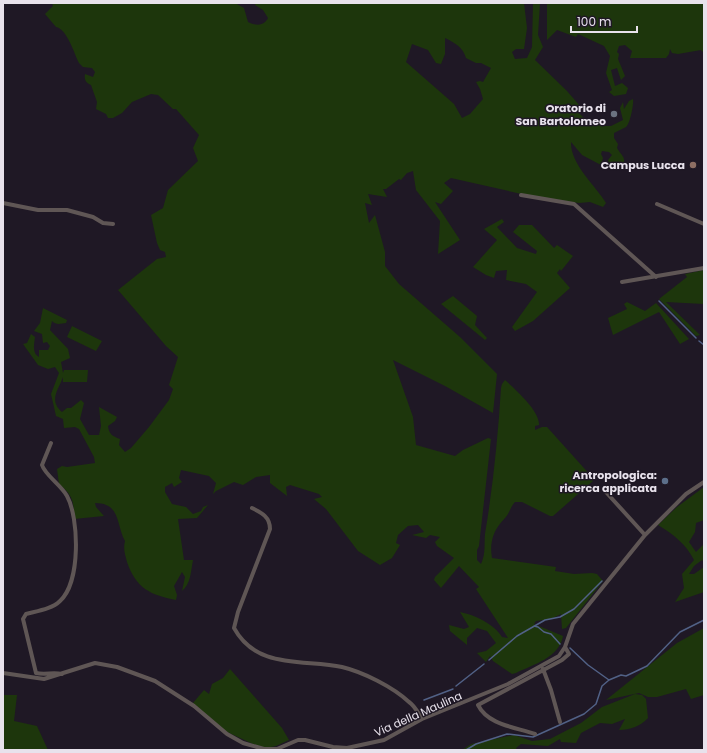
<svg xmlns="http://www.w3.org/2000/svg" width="707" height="753" font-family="Poppins,sans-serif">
  <rect width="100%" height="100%" fill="#1f1825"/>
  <path fill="#1d360c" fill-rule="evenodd" d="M52 3H235L244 8 248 22C256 26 264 26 268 18L263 10 255 5 256 3H524L527 28 524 49H516L512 52 515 59 527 58 532 47 533 3H540L538 35 543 47 535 60 567 91 580 106 577 111 589 123 598 124 601 119 604 126H611L623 120 620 108 623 102 624 109 629 101 633 99C634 104 630 124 626 127 622 129 618 131 614 133V138L618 144 617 148C623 158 626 156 623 169L613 164H609L608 160 612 155 609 152 602 151 601 154 603 158 601 165 582 155 571 142C570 164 596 186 606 203L603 207 590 202 579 203 526 195 451 178 444 183 453 191 441 204 435 202 460 240 438 254 440 221 416 190 413 171 407 173 401 180 399 179 386 189H383L387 197 368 194 372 205 365 203 369 223 375 215 385 252V266L399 284 460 337 497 374 493 413 445 386 393 360 413 417 416 445 455 456 463 450 488 438 491 439 479 546 477 550V560L481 564C486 553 484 545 485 534 493 486 498 437 501 388L502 384 505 380C515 389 540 411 539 425L535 426V430L542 427H547L592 477 593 481 553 516H550L522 502H515C510 507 510 513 505 518 494 529 489 542 492 558L556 567 555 571 574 574 592 573 597 574 603 581 566 628 562 629 561 614 551 619 536 621 534 624 563 636C559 658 534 664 516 673L512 674 493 661 490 656 486 662 477 653 486 651 496 643 487 631 477 628 467 638V645L450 631 449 625 464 629 469 627 460 612C475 615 494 624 502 637L508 638 476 589 479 587 459 566 441 588 434 580 435 577 454 558 437 546 435 542 440 537 430 535 426 538 412 535 424 532 418 525 408 526 398 535 396 543 400 545 392 558 380 565 358 551 326 509 314 499 322 497 319 494 290 485 286 487 287 496 270 483V475L256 477 243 485 234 482 216 491 213 494 216 483 209 476 181 470 179 478 182 482 174 487 172 483 165 487V492L172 504 186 507 193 514 201 511 203 507 208 505 197 518 178 519 184 560H193C191 570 191 584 182 591L185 577 182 572 174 586 177 595 176 600C150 595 136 588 127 562 125 554 123 549 125 541 116 525 121 503 95 503L96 507 104 516 74 519C74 502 73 495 59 484L57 469 62 466 67 467 95 463 94 457 79 429 75 427 64 428 63 419 56 416 51 394 59 373 55 367 48 369 38 365 23 344 27 343 31 334 35 337C34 345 32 353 39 357V350H48L50 346 47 342 43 343 42 334 34 331 40 323 43 308 67 320 66 323C60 324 56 325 52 321L50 330 68 349 70 358 61 362 63 373 64 370H88L87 382H63V377C59 389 48 400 62 412L67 408H71L81 400 84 403 80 419 89 435H99L101 426 99 407 117 417 115 421 108 426C109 434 112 436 120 439L119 445 125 452 131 448 149 427 169 400 173 389 169 385 178 357 166 346 118 290 157 259 166 257 165 252 160 250 157 243 151 215 163 208 168 190 198 161 193 148 199 135 176 109H173L158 95 151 94 132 102 122 113 113 118H108L106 114 96 109 97 102 91 85C86 83 84 80 85 74L93 77 95 72 92 68 83 67 79 63C74 53 67 29 56 27L45 14 53 6ZM445 38C455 43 463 47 466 58L476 63H481L491 68 483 82 480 81 476 82 480 89 483 99 470 114 462 118 454 104 406 62 412 44 428 50 436 63 441 64 445 54Z
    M547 3H704V53L701 50 678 54 672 53 670 49 669 54 666 58H630L632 51 625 45 619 46 617 52 619 54 618 59 625 76 621 80 617 68 611 70 615 86 622 83 628 88 626 94 614 96 609 92 612 90 606 73 610 56 604 46 578 34 576 37 557 30 547 40Z
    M502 219 504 222 497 227 517 248 536 254 537 251 513 232 519 225H532L554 248 557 245 573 256 561 271 560 269 557 273 570 288 533 321 515 331 512 327 537 292 526 284 506 280 507 270 496 271 494 278 486 275 473 267 497 240 484 229Z
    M704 270V304L666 302 700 335 696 336 659 299 687 277 685 274Z
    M453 296 477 316 475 325 487 338 485 340 441 304Z
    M627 302 645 311 656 303 689 339 680 344 659 312 613 335 608 318 627 309 624 304Z
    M72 326 102 341 96 351 67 337Z
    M704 487V520L696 523 695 532 689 542 696 552 704 544V562L702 560 694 566 689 574H694L704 567V592L675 602 684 588 682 574 694 560C686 544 673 534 658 525L677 507Z
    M704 628V695L691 699 686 689 657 697H648L639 693 606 700 677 643Z
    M230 669 282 728 289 740 276 746 266 748 253 744 225 731 193 703 204 690 209 694 212 684 223 678Z
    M635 694 642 695 646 699 648 718C641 726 630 730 619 730L625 719 612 724 600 723 581 733 576 743 561 742 560 739 548 746 521 744 516 748 517 750H462L471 744 514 735 532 741 550 739 581 723 602 707Z
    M3 695H17L14 721 37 726 48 750H3Z"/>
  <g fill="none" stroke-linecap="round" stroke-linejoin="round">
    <path stroke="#516186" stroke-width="1.5" d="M659 301 696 338
      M699 341 704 345
      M534 626 538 627 544 632 551 634 560 644
      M570 648 588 665 609 680
      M489 660 517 636 545 620 560 617 574 609 602 581
      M456 686 484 664
      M424 700 453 689
      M466 750 476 744 507 734 533 737 584 714 596 704 602 686 609 680 621 675 626 676 647 666 680 632 704 620"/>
    <path stroke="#5f5655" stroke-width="4" d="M521 195 574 204 656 277
      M3 203 38 210H67L93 217 103 223 113 224
      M657 204 704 224
      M622 282 704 268
      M51 443 42 465C45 475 61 485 67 496 79 518 81 582 60 601 52 609 37 611 26 614L23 619 36 673C45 675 53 672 62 674
      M605 491 645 535
      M252 508C262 513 270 517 270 529L238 612 234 628C257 670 304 659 342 667 363 672 393 687 409 702 415 706 418 713 422 719
      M543 669 551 690 560 722
      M3 673 44 679 95 663 117 667 155 681 194 706 227 734 243 743 264 749H277L298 740H305L333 747 347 748 384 740 422 719 508 684 559 656 565 647 573 624 645 535 686 494 704 482
      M535 734C515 727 488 725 478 705L562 660 569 654 565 647"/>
  </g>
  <circle fill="#6b7280" stroke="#1f1825" stroke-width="1.5" cx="614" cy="114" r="4"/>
  <circle fill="#8d6e63" stroke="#1f1825" stroke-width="1.5" cx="693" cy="165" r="4"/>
  <circle fill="#5c6f8a" stroke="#1f1825" stroke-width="1.5" cx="665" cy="481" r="4"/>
  <g text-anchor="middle" stroke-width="3" stroke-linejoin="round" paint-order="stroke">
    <g font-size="11" font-weight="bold" fill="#e8e2ec" stroke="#1f1825" text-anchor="end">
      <text x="606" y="112">Oratorio di<tspan x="606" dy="13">San Bartolomeo</tspan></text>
      <text x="685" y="169">Campus Lucca</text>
      <text x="657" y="479">Antropologica:<tspan x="657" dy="13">ricerca applicata</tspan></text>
    </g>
    <g font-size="11" fill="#e8e2ec" stroke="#1f1825">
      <text transform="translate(418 714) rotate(-24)" y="4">Via della Maulina</text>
    </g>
  </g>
  <rect width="707" height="753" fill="none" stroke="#e8e2ec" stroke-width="8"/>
  <path d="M571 26v6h66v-6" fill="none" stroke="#e8e2ec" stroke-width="2"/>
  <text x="577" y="26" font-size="12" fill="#e8e2ec" stroke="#1f1825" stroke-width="3" paint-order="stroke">100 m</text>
</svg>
